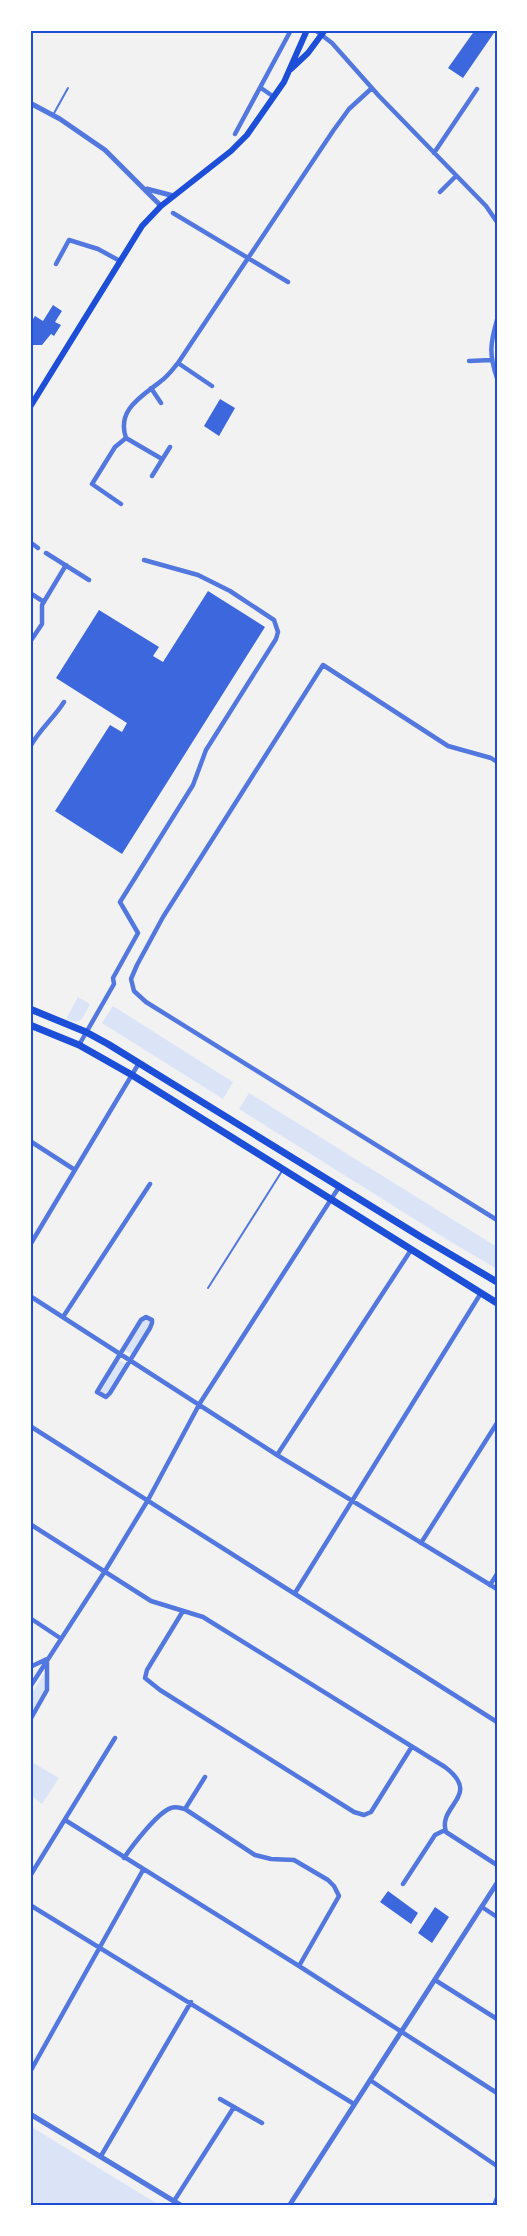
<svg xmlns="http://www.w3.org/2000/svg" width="527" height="2236" font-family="'Exo 2',sans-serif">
  <rect width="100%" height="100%" fill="#f2f2f2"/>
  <path fill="#dbe4f7" d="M78 997 90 1004 82 1019 77 1022 66 1019Z
    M113 1006 233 1082 223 1099 102 1023Z
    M249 1093 497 1247V1269L451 1242 239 1109Z
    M146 1317 152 1323 133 1355 123 1349 141 1320Z
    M117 1359 127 1365 106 1397 100 1395V1387Z
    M48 1668 49 1683 30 1720V1696Z
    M30 1761 59 1778 42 1804 30 1795Z
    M30 2126 161 2206H30Z"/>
  <path fill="#3d67dc" d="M475 30H496L463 78 448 68Z
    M53 305 62 311 55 322 61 325 54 336 51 334 42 345H32L30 348V324L35 316 43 321Z
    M220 399 235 408 219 436 204 426Z
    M208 591 265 627 122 854 55 811 110 725 122 732 127 723 56 678 99 610 159 647 153 656 163 662Z
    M388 1891 418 1913 411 1924 380 1902Z
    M435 1907 449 1917 432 1943 418 1933Z"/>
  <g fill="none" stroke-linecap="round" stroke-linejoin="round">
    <path stroke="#5277de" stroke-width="2" d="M53 115 68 88
      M208 1288 282 1171"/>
    <path stroke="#5277de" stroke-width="4.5" d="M315 30 332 43 379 96 486 206 497 222
      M261 88 274 97
      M235 134 291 30
      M434 153 477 89
      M440 192 456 176
      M173 213 288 282
      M56 264 69 240 98 249 120 261
      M497 320C490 344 489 355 497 378
      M469 361 491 360
      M178 363 212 386
      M151 388 161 403
      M126 438 162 459
      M152 476 170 447
      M121 504 92 484 115 447 126 438C116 409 143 396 161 381 168 376 172 370 178 363L333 131 349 109 372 88
      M30 542 38 548
      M46 553 89 580
      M30 593 44 602
      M32 639 42 624V605L66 565
      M30 747C39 730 54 718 64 702
      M497 762 491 758 448 746 323 665 163 917 137 965 131 979 134 991 146 1002 497 1220
      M79 1045 114 984 113 978 138 933 120 902 193 785 206 750 276 639 278 632 274 620 230 591 198 575 144 560
      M30 1141 75 1170
      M30 1245 139 1063
      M30 1296 277 1455 497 1589
      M63 1317 150 1184
      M146 1317 152 1320V1323L150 1328 110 1393 106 1397 97 1392 100 1387 141 1320Z
      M30 1426 497 1722
      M277 1455 411 1250
      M30 1524 151 1601 203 1617 445 1767C483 1796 437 1805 446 1832L497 1865
      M421 1543 497 1423
      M490 1585 497 1574
      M295 1593 481 1293
      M183 1611 147 1670 145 1678 160 1690 354 1812 364 1815 371 1812 411 1748
      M30 1618 60 1638
      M30 1667 47 1659V1690L30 1720
      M30 1687 105 1571 148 1500 200 1403 339 1187
      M185 1809 205 1777
      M65 1820 299 1966 497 2093
      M124 1858C132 1846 158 1812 171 1808 176 1806 180 1808 185 1809L255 1855 271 1859 294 1860 328 1880 334 1886 339 1896 299 1966
      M30 1876 115 1738
      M403 1884 435 1835 445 1830
      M30 1905 354 2104
      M482 1907 497 1917
      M435 1980 497 2019
      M30 2011V2012
      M30 2072 143 1870
      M370 2080 497 2166
      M220 2099 262 2123
      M101 2156 191 2002
      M174 2201 234 2107
      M494 2206 497 2198"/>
    <path stroke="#5277de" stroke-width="5" d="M30 103 60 119 105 150 161 206
      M147 189 174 196
      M30 2114 182 2206
      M289 2206 497 1883"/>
    <path stroke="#1d4ed8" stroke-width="6" d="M291 69 308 53 325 30
      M30 407 142 226 161 206 231 151 247 135 284 82 307 30"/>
    <path stroke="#1d4ed8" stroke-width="7" d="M30 1009 86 1032 108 1044 421 1237 497 1282
      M30 1025 79 1045 132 1075 497 1303"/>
  </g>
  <rect width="527" height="2236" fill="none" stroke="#ffffff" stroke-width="63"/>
  <rect x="32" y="32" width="464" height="2172" fill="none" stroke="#1d4ed8" stroke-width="2"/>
</svg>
